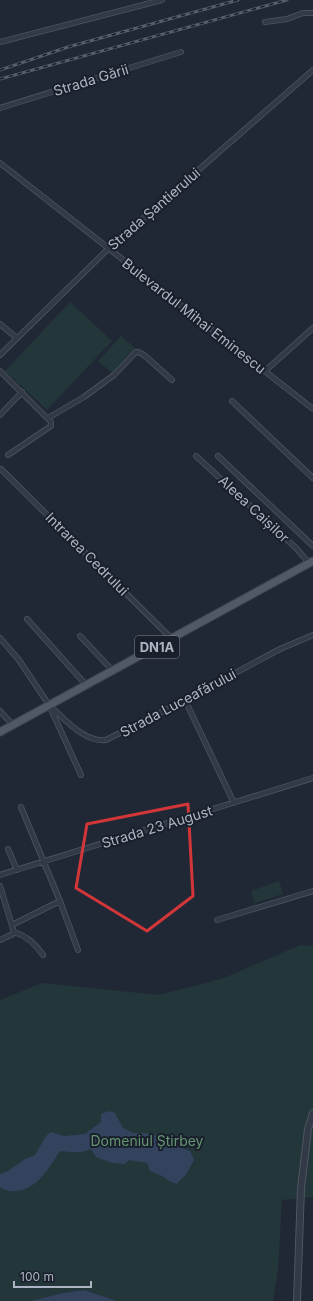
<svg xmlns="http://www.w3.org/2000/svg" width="313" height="1301" font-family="Inter,sans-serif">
  <rect width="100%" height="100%" fill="#202836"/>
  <path fill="#233639" d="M70 302 112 341 47 410 5 371Z
    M121 336 135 348 112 373 98 361Z
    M279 881 283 894 255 903 251 891Z
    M300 945 313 946V1197L282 1200 278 1269 273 1301H117L84 1290 63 1293 30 1301H0V1000L42 983 159 995 224 978Z"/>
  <path fill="#33435e" d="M109 1111 115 1113 123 1128 133 1133H144L168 1137 179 1147 190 1151 194 1160 187 1173 177 1184 169 1181 162 1176 150 1171 147 1163 129 1160 125 1164 112 1163 96 1157 91 1149C81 1154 71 1152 60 1151 49 1168 37 1190 15 1191 9 1191 5 1191 0 1187V1174L8 1171 25 1159 35 1155 46 1136 51 1132 64 1136 85 1134 101 1122V1114Z
    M84 1290 117 1301H30L63 1293Z"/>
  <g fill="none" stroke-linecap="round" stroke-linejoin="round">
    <g stroke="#4e5562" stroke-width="6">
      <path id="minor" d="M265 22 287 19 303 13H313
        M0 42 162 0
        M0 108 181 52
        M0 163 313 409
        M0 324 17 338
        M0 355 109 248 313 70
        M0 371 51 422V426L8 455
        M265 371 313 328
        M232 401 313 478
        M0 415 22 392
        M48 418 84 397 114 375 136 352H138L144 355 172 380
        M196 456 297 549 309 563
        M218 456 313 546
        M1 469 172 639
        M27 619 87 686
        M80 636 113 671
        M0 638 19 660 49 705 81 775
        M185 700 234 803
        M49 705C64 718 84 743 106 740L185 700 280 649 313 635
        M0 711 13 725
        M21 807 60 901 78 950
        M8 849 17 870
        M0 875 313 778
        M0 886 14 932 13 934 0 940
        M217 920 313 891
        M12 925 60 901
        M14 932C27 936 35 944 43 955"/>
    </g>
    <g stroke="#4e5562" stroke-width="8">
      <path id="tertiary" d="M297 1301 301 1188 308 1129 313 1113"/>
    </g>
    <g stroke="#3d4351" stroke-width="9">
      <path id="primary" d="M0 732 313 561"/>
    </g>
    <use href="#minor" stroke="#333a47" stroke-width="4.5"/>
    <use href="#tertiary" stroke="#333a47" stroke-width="6"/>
    <use href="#primary" stroke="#515967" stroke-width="7"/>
    <g stroke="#555e6e" stroke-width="3">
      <path id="rail" d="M0 70 68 47 238 0
        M0 79 287 0"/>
    </g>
    <use href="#rail" stroke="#19202b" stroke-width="1.5" stroke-dasharray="4.5" stroke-linecap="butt"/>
  </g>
  <path fill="none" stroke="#d23638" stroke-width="3" stroke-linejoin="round" d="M188 804 193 896 147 931 76 888 87 824Z"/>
  <g text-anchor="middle" stroke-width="4" stroke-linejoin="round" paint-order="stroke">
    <rect fill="#19202b" stroke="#818896" stroke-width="1" x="135" y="636" width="44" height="22" rx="3"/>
    <g font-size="13" font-weight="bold" fill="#adb5c4">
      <text x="157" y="652">DN1A</text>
    </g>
    <g font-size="14" fill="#adb5c4" stroke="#19202b">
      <text transform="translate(91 80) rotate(-17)" y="5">Strada Gării</text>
      <text transform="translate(154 209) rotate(-41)" y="5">Strada Șantierului</text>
      <text transform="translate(194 316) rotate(38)" y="5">Bulevardul Mihai Eminescu</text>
      <text transform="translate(254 509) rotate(43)" y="5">Aleea Caișilor</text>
      <text transform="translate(87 554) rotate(45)" y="5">Intrarea Cedrului</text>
      <text transform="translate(178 703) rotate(-28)" y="5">Strada Luceafărului</text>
      <text transform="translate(157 827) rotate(-17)" y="5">Strada 23 August</text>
    </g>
    <g font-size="14" fill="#669473" stroke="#19202b">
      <text x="147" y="1146">Domeniul Știrbey</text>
    </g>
  </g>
  <path d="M14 1281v6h77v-6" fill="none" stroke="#adb5c4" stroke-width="2"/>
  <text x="20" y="1281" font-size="12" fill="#adb5c4" stroke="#19202b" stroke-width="3" paint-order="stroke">100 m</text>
</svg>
